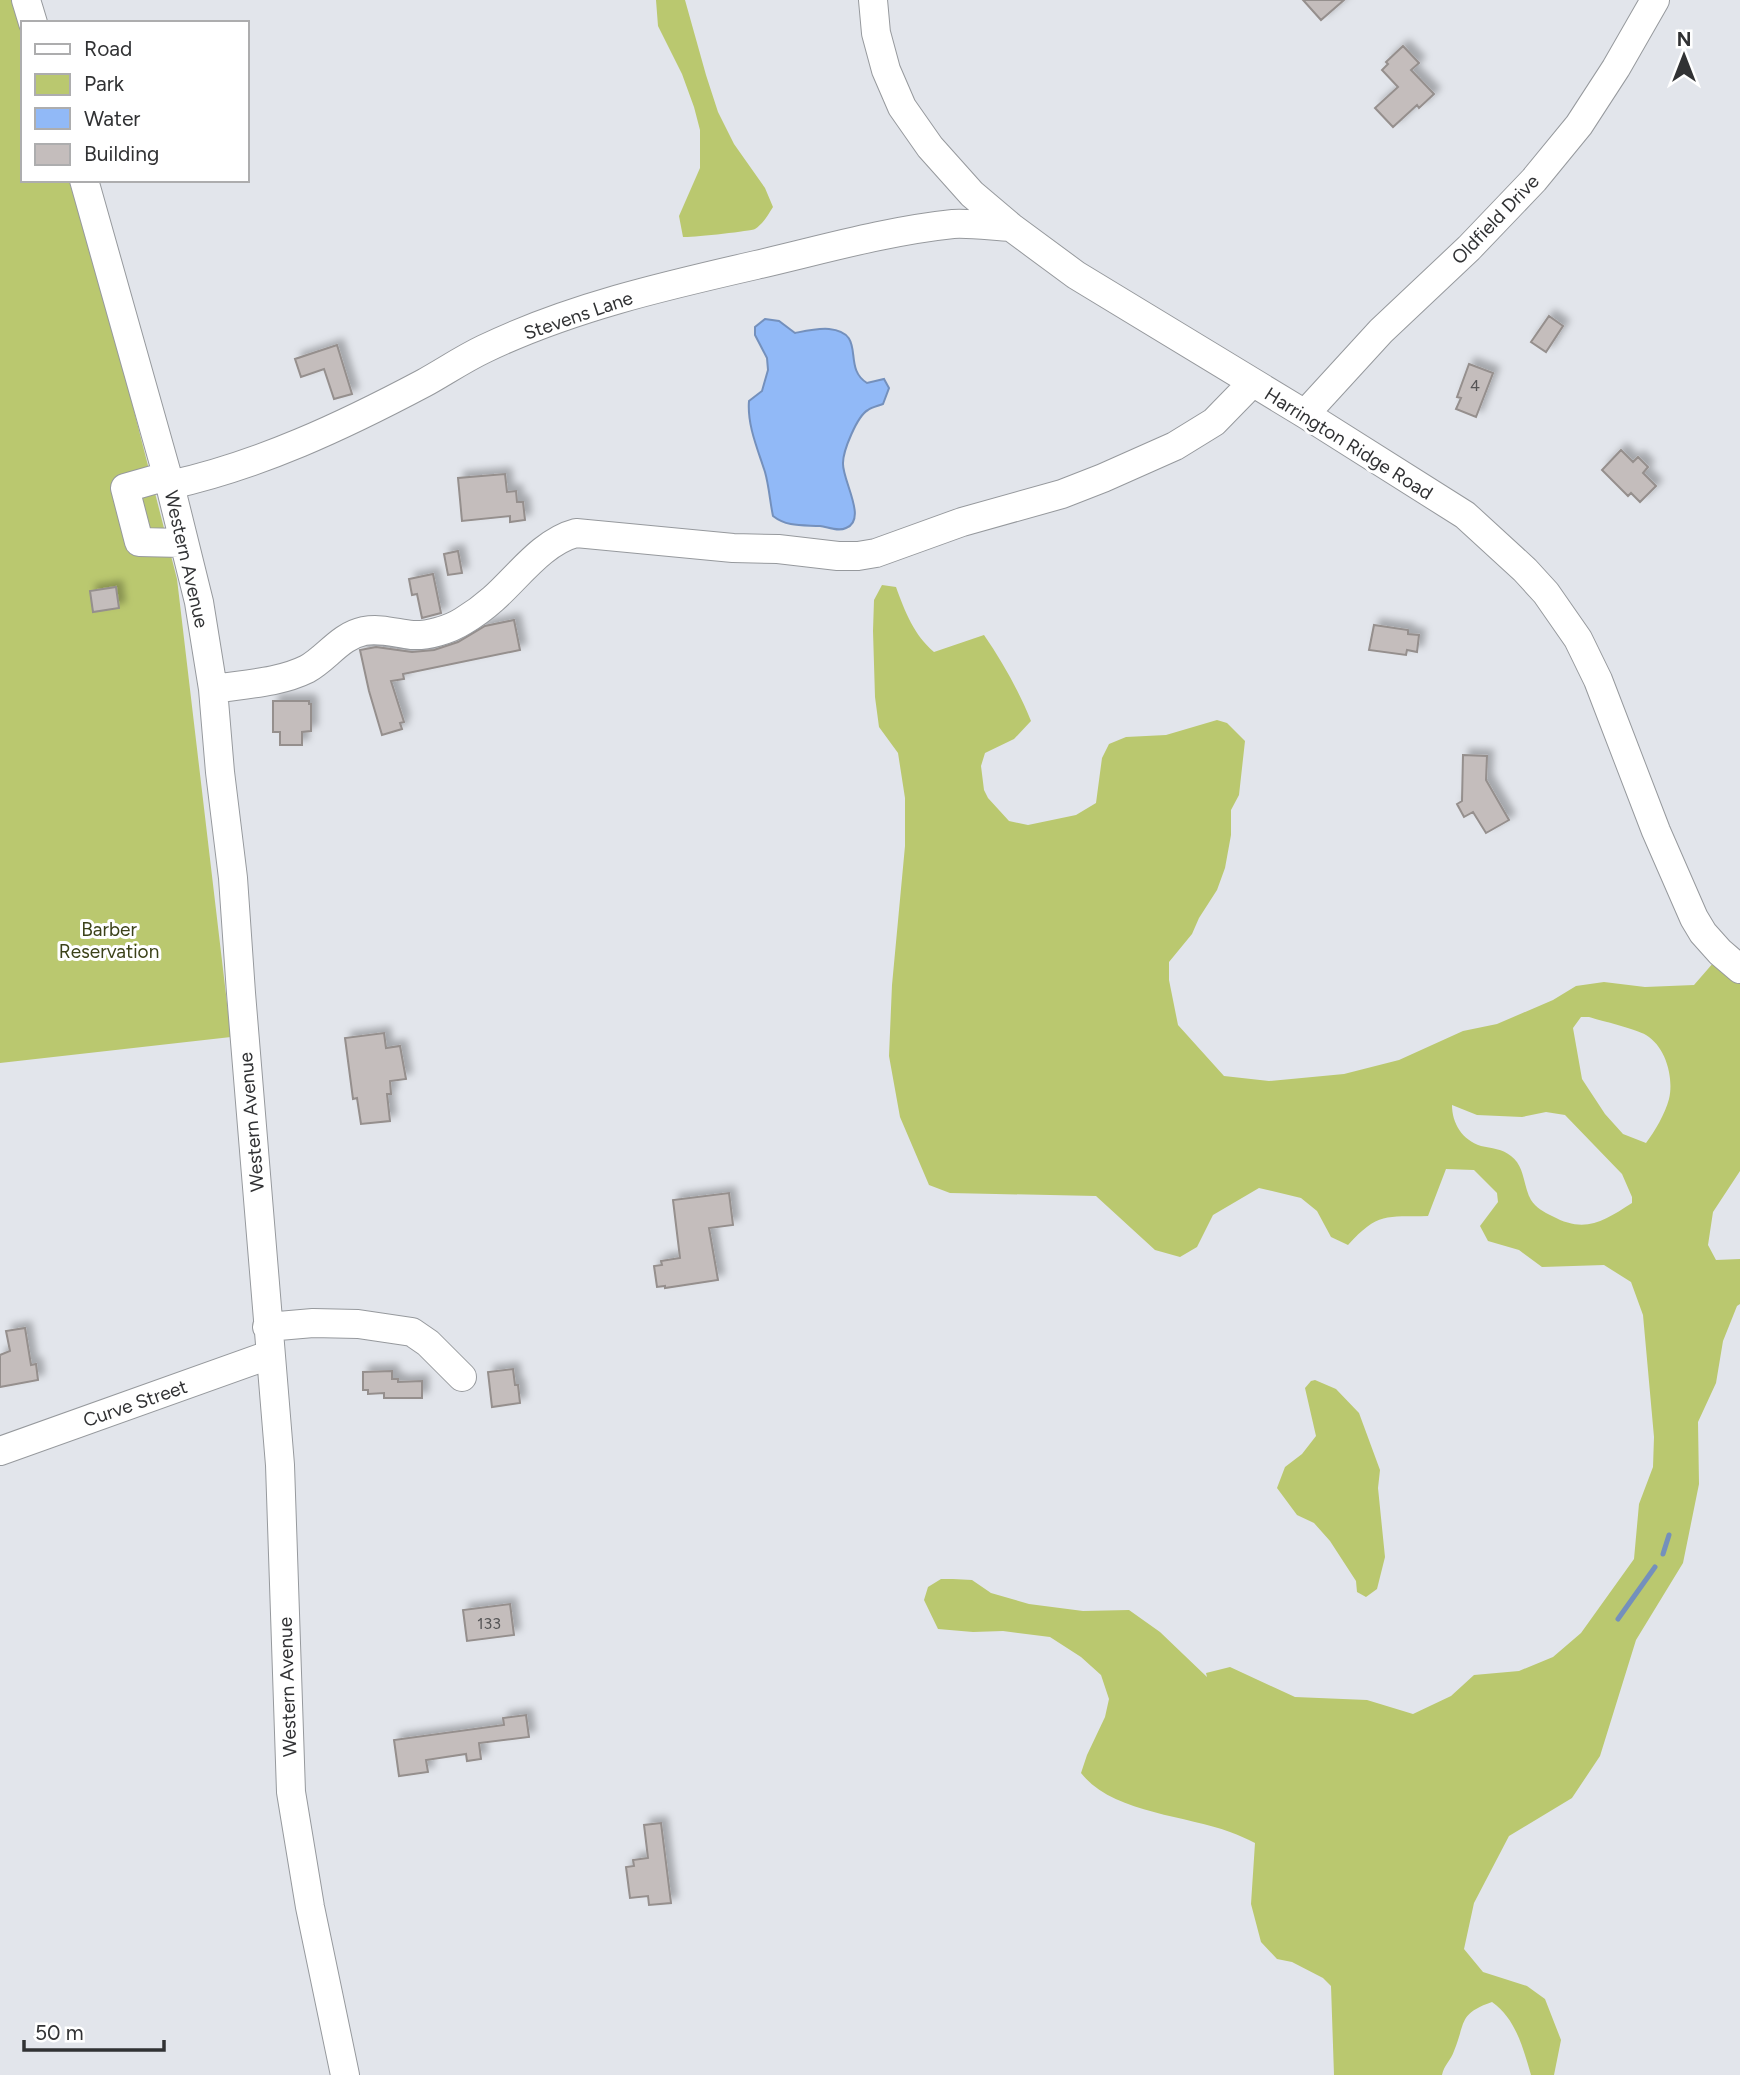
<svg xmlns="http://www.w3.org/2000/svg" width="1740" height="2075" font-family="Figtree,sans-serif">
  <defs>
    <filter id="shadow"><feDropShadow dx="6" dy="-6" stdDeviation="3.5" flood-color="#0004"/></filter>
  </defs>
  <rect width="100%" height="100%" fill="#e2e5eb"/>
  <path fill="#bac86f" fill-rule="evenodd" d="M0 0H13L23 31V180H69L122 364 177 579 231 1037 0 1063Z
    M656 0H685L706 75 718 112 734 144 765 188 773 207C768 215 763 224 755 229 751 231 689 238 683 237L679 216 700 168V130L694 107 682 74 658 26Z
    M882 585 896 587C905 612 914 635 934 652L984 635C1002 661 1019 691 1031 721L1014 739 985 753 981 766 984 790 988 798 1009 821 1028 825 1076 815 1096 803 1102 758 1109 744 1126 737 1166 735 1217 720 1227 723 1245 741 1239 795 1231 810V835L1225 868 1217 890 1199 918 1192 934 1169 962V980L1178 1025 1224 1076 1269 1081 1344 1074 1399 1060 1463 1031 1497 1024 1553 1000 1576 986 1604 982 1645 987 1694 985 1714 962 1740 980V1171L1713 1212 1708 1245 1716 1260 1740 1259V1304L1737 1306 1723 1341 1716 1383 1698 1422 1699 1484 1683 1563 1636 1640 1600 1756 1572 1798 1509 1836 1474 1903 1464 1949 1483 1972 1527 1986 1545 1999 1561 2040 1554 2075H1531C1523 2048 1516 2019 1492 2002 1458 2014 1466 2022 1454 2051 1451 2060 1444 2065 1442 2075H1334L1331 1986 1323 1978 1292 1962 1277 1959 1261 1942 1251 1904 1255 1843C1247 1839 1239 1835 1230 1832 1185 1815 1112 1813 1081 1773L1087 1755 1105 1717 1109 1699 1101 1675 1081 1657 1050 1637 1003 1631 973 1632 938 1629 924 1600 928 1587 941 1579H953L972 1580 991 1593 1029 1604 1083 1611 1129 1610 1160 1632 1207 1677 1206 1673 1230 1667 1295 1697 1367 1700 1413 1714 1451 1696 1474 1675 1519 1671 1553 1657 1581 1633 1634 1559 1639 1504 1653 1467 1654 1437 1643 1315 1631 1282 1604 1265 1542 1267 1519 1250 1488 1241 1480 1226 1498 1202 1497 1193 1474 1170 1446 1169 1428 1216C1386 1217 1378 1212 1348 1245L1331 1237 1317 1211 1301 1198 1259 1188 1213 1215 1197 1247 1180 1257 1155 1250 1096 1196 950 1193 929 1185 900 1117 889 1056 892 985 905 846V798L898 753 879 727 875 697 873 631 874 600ZM1581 1017H1589C1602 1021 1636 1029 1646 1035 1666 1047 1674 1078 1669 1099 1665 1114 1655 1131 1646 1143L1623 1134 1605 1114 1582 1079 1573 1028ZM1452 1105 1477 1115 1522 1117 1546 1112 1565 1115 1622 1174 1632 1197V1203C1604 1221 1585 1234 1552 1216 1544 1212 1536 1208 1531 1200 1523 1186 1525 1166 1511 1156 1503 1149 1491 1148 1481 1146 1462 1140 1452 1123 1452 1105Z
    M1315 1380 1336 1389 1359 1413 1380 1470 1378 1488 1385 1557 1377 1589 1366 1597 1357 1592 1356 1581 1330 1541 1314 1523 1297 1515 1277 1488 1285 1467 1302 1454 1316 1436 1305 1388 1311 1381Z"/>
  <path fill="#91b9f7" stroke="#7490bc" stroke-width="2" d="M765 319 779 321 795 333C805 331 818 328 829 329 868 333 841 367 867 383L884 379 889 388 883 404C878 406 872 407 868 410 857 416 843 451 843 463 842 480 868 520 846 528 838 532 828 527 820 526 802 525 787 527 773 516 770 502 769 486 765 472 758 450 747 425 749 401L762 391 768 370 767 358 755 335V327Z"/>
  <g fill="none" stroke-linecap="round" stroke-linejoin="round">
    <path stroke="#7490bc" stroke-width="5" d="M1663 1554 1669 1535
      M1618 1619 1655 1567"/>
  </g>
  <path fill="#c4bdbc" stroke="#958f8d" stroke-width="2" filter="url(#shadow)" d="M1303 0H1344L1321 20Z
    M1403 46 1419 63 1411 70 1434 94 1419 108 1417 105 1393 127 1375 108 1398 87 1382 70 1388 64 1386 62Z
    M1549 316 1563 326 1546 352 1531 342Z
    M337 345 352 394 334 399 324 369 301 377 295 359Z
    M1469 364 1493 373 1476 417 1456 409 1461 398 1457 397Z
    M1621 450 1633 462 1638 457 1648 467 1643 473 1656 486 1640 502 1631 493 1628 496 1602 470Z
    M505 474 507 492 516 491 517 502H523L525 520 510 522V516L462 521 458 478Z
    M458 551 462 573 448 575 444 554Z
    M433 574 441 613 422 618 417 594 412 595 409 579Z
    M116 587 119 608 93 612 90 591Z
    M514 620 520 650 403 674 404 679 391 681 404 722 400 723 402 729 382 735 369 691 360 650 376 647 412 652 434 650 458 642 485 626Z
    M1374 625 1408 630V634L1419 635 1417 652 1407 650 1406 655 1369 650Z
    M273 701H309V704H311V731L302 732V745H280V732H273Z
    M1463 755 1487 756 1486 780 1509 820 1486 833 1473 812 1464 817 1457 804 1462 801Z
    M384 1033 386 1048 400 1046 406 1079 390 1081 391 1094H387L390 1121 361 1124 357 1098 353 1099 345 1038Z
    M729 1193 733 1225 709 1228 718 1280 665 1288V1286L657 1287 654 1266 662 1265 661 1261 680 1258 673 1200Z
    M25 1328 31 1365 36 1364 38 1380 0 1387V1355L10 1351 6 1331Z
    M513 1369 515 1385H518L520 1403 492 1407 488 1372Z
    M392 1371V1379H398V1382L422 1381V1398H384V1393L368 1394V1390H363V1372Z
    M510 1604 514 1635 467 1641 463 1610Z
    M526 1715 529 1737 479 1743 481 1759 467 1761 466 1754 426 1760 428 1772 399 1776 394 1740 504 1725 503 1718Z
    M661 1823 671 1903 649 1905 648 1896 630 1898 626 1867 634 1866 633 1860 648 1858 644 1825Z"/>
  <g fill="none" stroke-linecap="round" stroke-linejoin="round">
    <g stroke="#96999d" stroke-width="30">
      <path id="minor" d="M26 0 33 23
        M873 0 876 33 886 70 902 107 930 147 972 194 1011 227 1076 275 1305 414 1465 515 1525 570 1546 593 1578 639 1598 680 1656 831 1694 918 1703 933 1720 952 1740 969
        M84 180 170 485 199 602 213 689 220 772 233 878 241 993 280 1465 291 1792 310 1907 345 2075
        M1305 414 1381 331 1469 248 1534 180 1579 125 1616 68 1655 0
        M167 476 125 488 139 542 183 543
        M170 485C260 465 343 426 424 383 444 372 463 359 484 349 569 308 664 286 756 265 821 250 886 231 953 224 971 223 992 226 1011 227
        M213 689C244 684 279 683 307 669 327 658 340 636 364 631 381 628 395 633 412 635 427 636 449 630 463 621 473 615 484 607 493 599 518 577 542 542 576 533L733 548 778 549 838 556H858L876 553 962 522 1062 494 1103 478 1175 446 1214 422 1252 383
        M267 1327 313 1323 358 1324 412 1332 428 1343 462 1377
        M0 1451 269 1355"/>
    </g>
    <use href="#minor" stroke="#fff" stroke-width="28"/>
  </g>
  <g text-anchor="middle" stroke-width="6" stroke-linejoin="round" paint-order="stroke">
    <g font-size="16" fill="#565556">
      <text x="1475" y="391">4</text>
      <text x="489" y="1629">133</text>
    </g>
    <g font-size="19" fill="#313234" stroke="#fff">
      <text transform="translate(1495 219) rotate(-46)" y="7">Oldfield Drive</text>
      <text transform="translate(578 315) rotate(-19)" y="7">Stevens Lane</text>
      <text transform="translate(1349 443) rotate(32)" y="7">Harrington Ridge Road</text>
      <text transform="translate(187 559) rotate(77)" y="7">Western Avenue</text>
      <text transform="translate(251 1122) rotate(-95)" y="7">Western Avenue</text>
      <text transform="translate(135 1403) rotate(-19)" y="7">Curve Street</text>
      <text transform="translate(287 1687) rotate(-92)" y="7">Western Avenue</text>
    </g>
    <g font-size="19" fill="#3c4219" stroke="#fff">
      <text x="109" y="936">Barber<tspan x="109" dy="22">Reservation</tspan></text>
    </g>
  </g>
  <rect x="21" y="21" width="228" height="161" fill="#ffffff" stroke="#adadae" stroke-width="2"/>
  <rect x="35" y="44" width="35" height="10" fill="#ffffff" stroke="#adadae" stroke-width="2"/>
  <text x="84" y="56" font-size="21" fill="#313234">Road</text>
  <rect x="35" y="74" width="35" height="21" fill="#bac86f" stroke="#adadae" stroke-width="2"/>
  <text x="84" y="91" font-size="21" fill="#313234">Park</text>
  <rect x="35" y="108" width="35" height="21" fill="#91b9f7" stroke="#adadae" stroke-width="2"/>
  <text x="84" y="126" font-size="21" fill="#313234">Water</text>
  <rect x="35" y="144" width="35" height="21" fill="#c4bdbc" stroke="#adadae" stroke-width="2"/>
  <text x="84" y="161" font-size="21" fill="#313234">Building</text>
  <g transform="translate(1684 56)" stroke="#ffffff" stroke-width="5" paint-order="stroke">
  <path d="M0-5L12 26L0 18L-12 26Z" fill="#313234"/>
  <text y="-10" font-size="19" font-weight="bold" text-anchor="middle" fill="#313234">N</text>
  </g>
  <path d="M24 2040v10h140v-10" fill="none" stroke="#313234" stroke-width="3.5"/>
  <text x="35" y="2040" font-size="21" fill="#313234" stroke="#ffffff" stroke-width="5" paint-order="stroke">50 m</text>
</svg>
